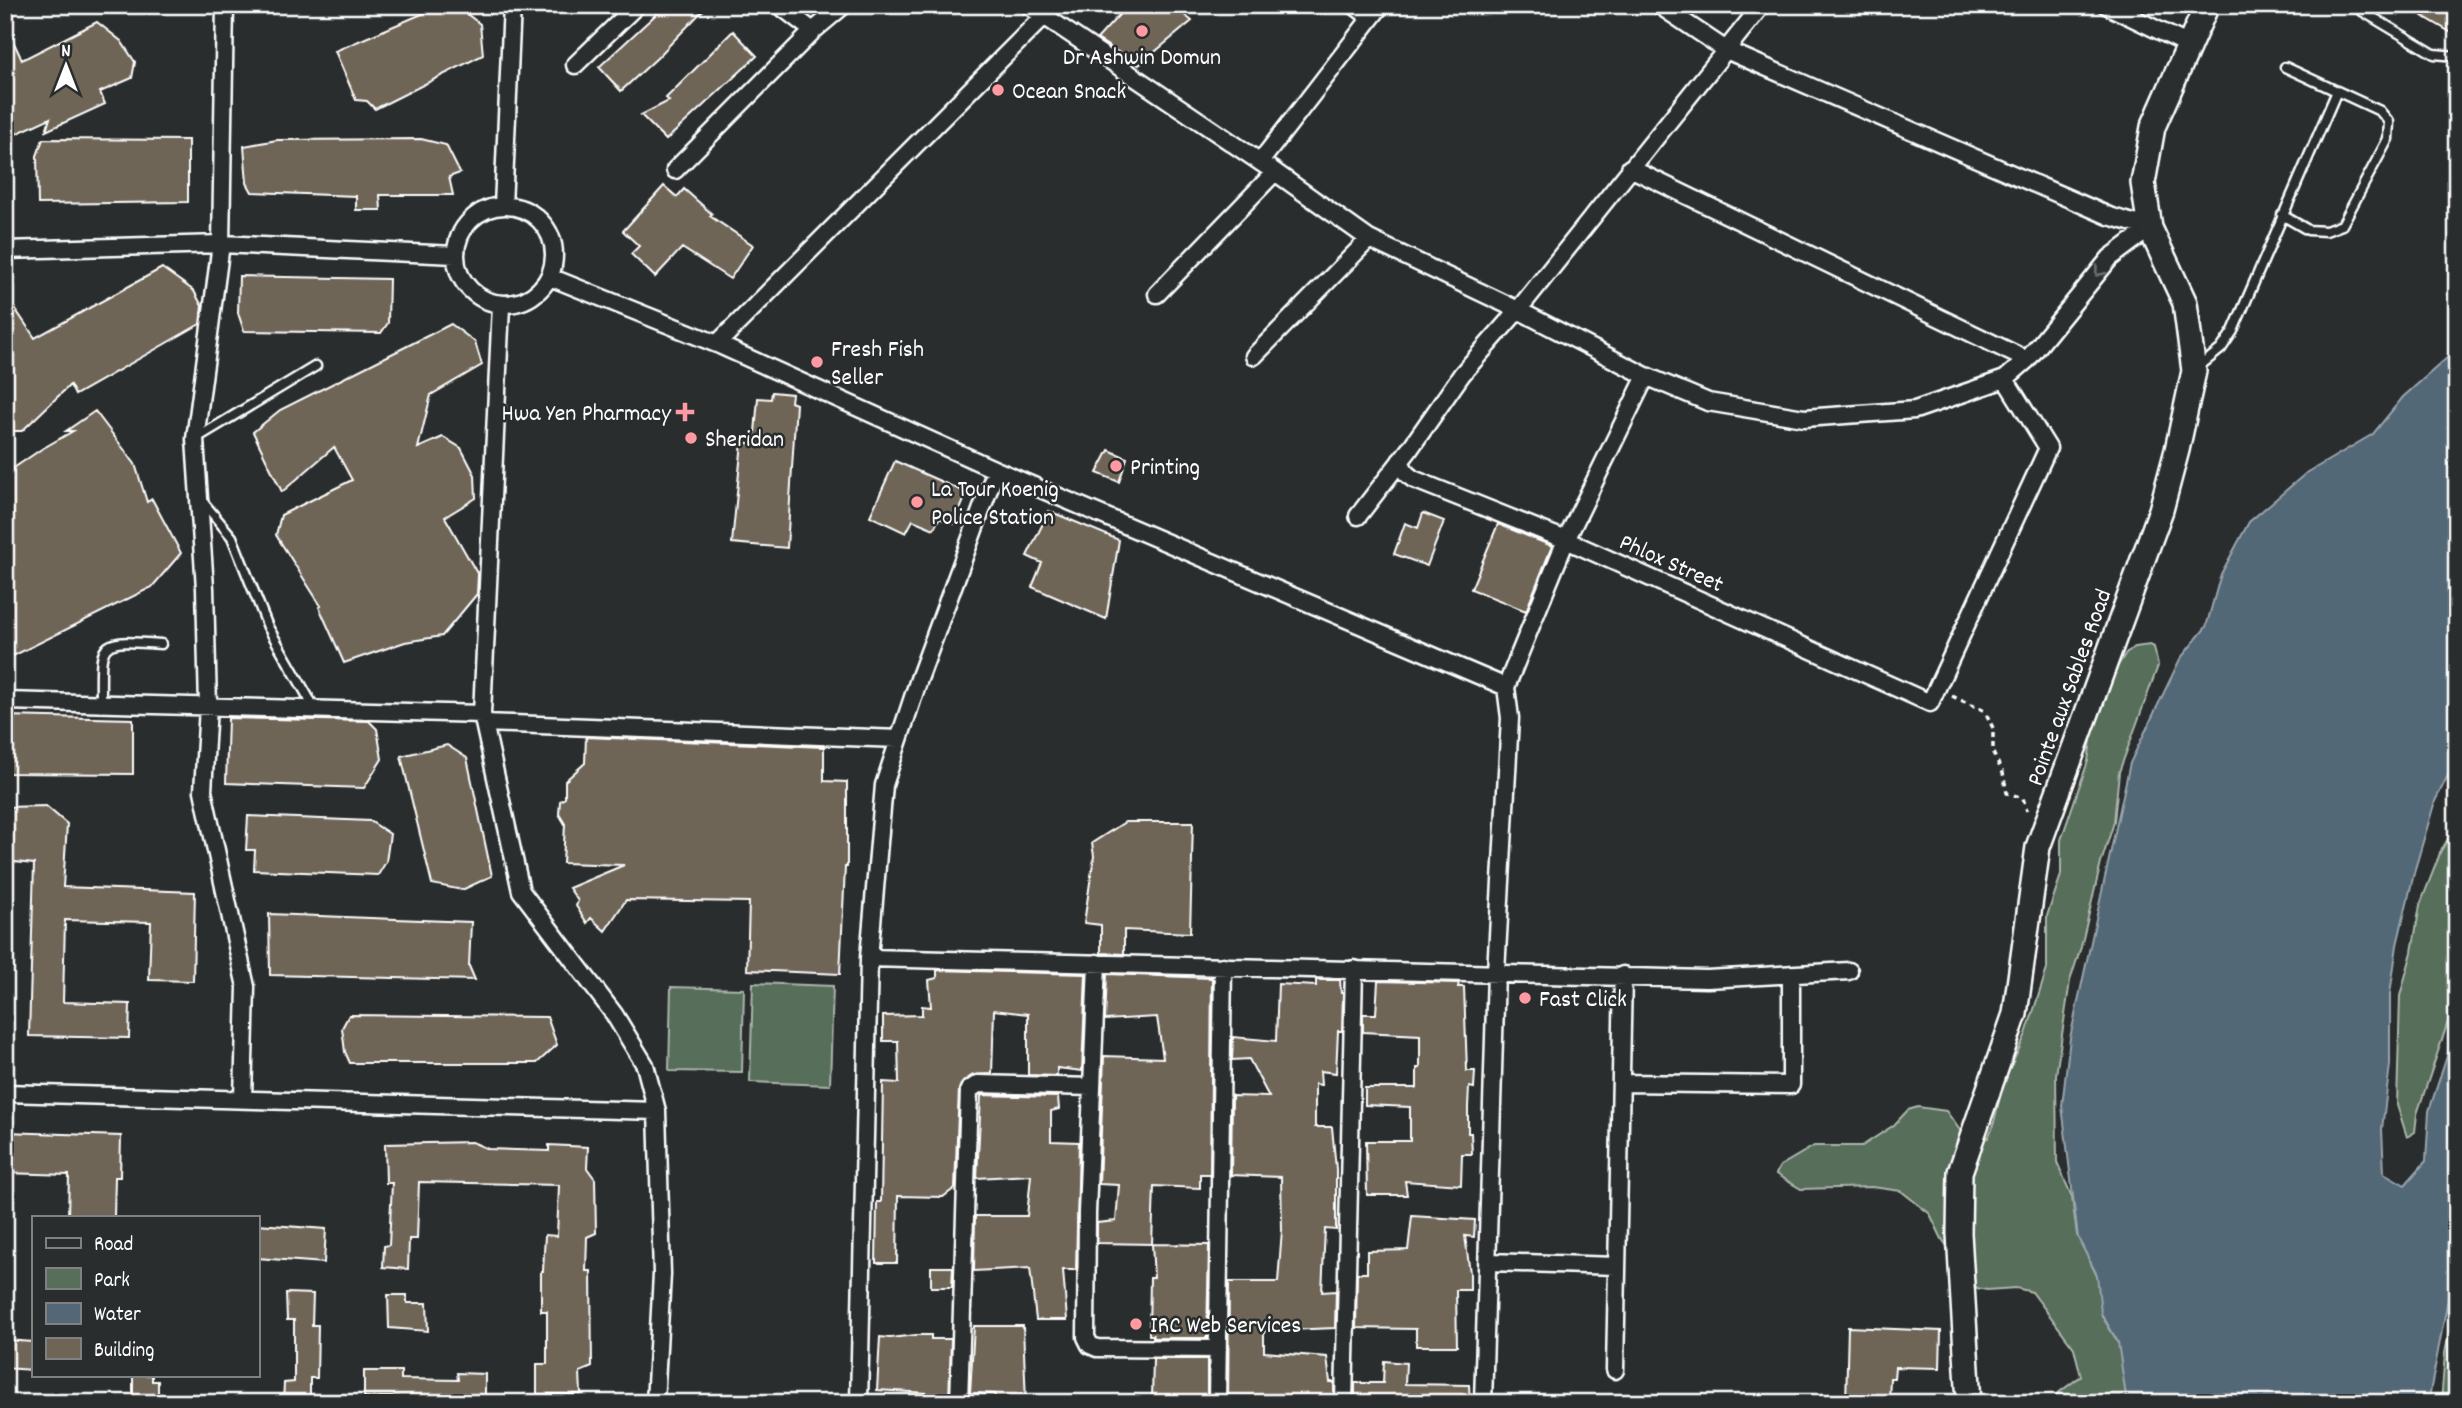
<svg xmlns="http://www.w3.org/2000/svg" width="2462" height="1408" font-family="Dekko,sans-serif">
  <rect width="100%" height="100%" fill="#2a2d2e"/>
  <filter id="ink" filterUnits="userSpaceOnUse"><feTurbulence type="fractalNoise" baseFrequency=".0143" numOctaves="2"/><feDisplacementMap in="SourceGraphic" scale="14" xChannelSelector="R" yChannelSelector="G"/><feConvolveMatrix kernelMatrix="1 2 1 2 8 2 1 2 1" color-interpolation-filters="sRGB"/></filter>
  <g filter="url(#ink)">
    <path fill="#576e5a" stroke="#abb6ac" stroke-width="2" d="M2150 645 2154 647 2158 666 2119 772 2114 822 2101 863 2081 947 2070 981 2056 1075 2057 1162 2072 1197 2077 1235 2098 1278 2102 1316 2119 1344 2127 1403H2052L2057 1394 2081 1376 2074 1348 2032 1292 2016 1288 1987 1290 1977 1288 1942 1239 1930 1214 1901 1191 1872 1187 1801 1189 1776 1174 1780 1166 1814 1146H1862L1894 1125 1908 1110 1918 1107 1946 1111 1967 1140 1988 1138 1993 1126 2004 1081 2026 1034 2047 969V916L2061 875V840L2088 761 2096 707 2101 692 2126 653 2135 647Z
      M2457 823V984L2454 1004 2417 1114 2415 1132 2407 1137 2397 1105 2400 996 2412 952 2420 905 2441 851Z
      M753 983 833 986 830 1085 750 1082Z
      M671 987 744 989 742 1072 669 1071Z
      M2457 1293V1403H2441L2445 1353Z"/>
    <path fill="#536776" stroke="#98a4ad" stroke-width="2" d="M2457 349V758L2435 801 2415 869 2397 945 2390 994V1065L2382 1129 2384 1173 2405 1185 2426 1161 2429 1111 2449 1050 2457 1011V1253L2428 1403H2127L2118 1342 2101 1313 2097 1275 2078 1238 2062 1106 2070 1038 2130 763 2180 659 2206 627 2221 574 2249 522 2305 474 2373 434 2403 397Z"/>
    <path fill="#6e6556" stroke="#fff" stroke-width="2" d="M443 5H455L480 24 483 55 375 109 367 101 356 100 335 51Z
      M666 5H708L657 58 621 91 599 67Z
      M1128 5H1172L1192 21 1139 65 1097 39Z
      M2404 5H2457V36Z
      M97 22 121 41 135 62 132 78 100 92 105 104 46 131 50 118 5 139V24L22 60Z
      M733 31 757 56 666 140 641 115 669 101 666 98Z
      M43 139 188 140V202L38 204 37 156Z
      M421 139 446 145 460 173 449 177 453 195H380L381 210H356V196L252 192 247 183 244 146 277 140Z
      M664 186 677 197 684 189 712 214 710 216 753 245 730 279 682 248 655 277 631 254 639 246 623 231Z
      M162 268 194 291 202 306 200 324 75 395 70 385 22 431H5V294L35 338Z
      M239 276 389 279 388 323 381 333 244 331 238 313Z
      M451 324 475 342 482 365 431 395 418 448 443 437 461 448 475 475 476 498 445 517 478 575 477 594 442 636 405 642 344 663 319 607 321 606 276 535 281 515 352 480 334 447 282 492 253 432 280 410Z
      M772 392 792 394 791 402 796 404 787 548 732 543 742 442 754 444 758 398 771 399Z
      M95 411 135 464 147 502 152 499 181 553 152 587 5 660V474L40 450 73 431H66Z
      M1109 450 1127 458 1119 482 1097 473Z
      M895 461 967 493 954 524 939 518 934 529 913 520 906 533 870 516Z
      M1049 511 1119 540 1106 619 1032 587 1042 563 1027 556Z
      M1423 513 1444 521 1427 566 1394 554 1405 523 1418 528Z
      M1498 524 1552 546 1526 611 1471 589Z
      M5 716 133 719V774L5 773Z
      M228 718 369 721 377 729 382 759 364 788 226 783Z
      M586 737 824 747V781L847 782V867H845L840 974 747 970 749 902 626 900 605 931 591 918 587 923 576 906 578 901 569 888 624 865 563 863 565 824 559 814 560 801 565 798V781L585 763Z
      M447 745 467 758 492 876 462 890 432 884 401 756Z
      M46 806 67 824 63 887 195 892 193 981 149 980 151 922 65 920 63 1002 130 1004 129 1038 29 1036 34 864 5 861V807Z
      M248 816 370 821 390 834 386 862 378 875 254 870 255 850H246Z
      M1125 822H1193L1190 933 1124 930V954L1101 953V925L1084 923 1094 856 1092 843Z
      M269 914 471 922 469 966 475 980 270 975Z
      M937 970 1086 974 1082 1071 1057 1068V1076L1028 1075V1014L994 1010 992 1074 973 1075 963 1082 959 1089 955 1188 943 1197 898 1196 897 1263H876L877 1202H881L883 1082 899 1083 898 1041H883V1016L922 1015V1006L931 1007 929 980 937 978Z
      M1107 974 1212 978 1210 1174H1200V1188L1154 1186 1152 1244 1097 1243V1223L1116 1221 1119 1185 1099 1184 1104 1056 1163 1058 1157 1017 1105 1020Z
      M1316 980H1340L1341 993H1343L1342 1031H1338L1336 1073 1320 1071 1321 1085 1315 1084V1127H1332L1336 1169V1230L1325 1229 1322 1292 1336 1291 1335 1328 1264 1331V1352L1327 1357 1330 1382H1334V1400H1330V1403H1228L1229 1282H1278L1282 1230 1281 1177 1231 1175 1232 1096 1269 1097 1249 1059 1232 1060 1233 1037 1276 1041 1278 984 1316 986Z
      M1378 981 1459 983 1458 987H1464L1467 1071H1475L1474 1088 1469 1087 1468 1107V1133H1471L1472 1154H1462L1461 1185 1405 1181 1407 1195H1367L1366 1141H1410V1107L1365 1105V1088H1417V1068H1420V1035L1363 1032V1014H1376Z
      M349 1015 547 1017 557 1045 537 1063H350L345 1052 342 1028Z
      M981 1095 1058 1097 1059 1109 1051 1111V1141L1079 1142 1076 1270H1063L1067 1320H1036L1030 1268 974 1271 975 1216H1027L1031 1175 977 1178Z
      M5 1132 121 1136 120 1177H115L114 1217H68L69 1175 5 1173Z
      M472 1142 488 1149 549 1151V1145L588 1147 587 1168 595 1179 596 1233 587 1237 586 1271H591L592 1367 580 1372 581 1394H537V1364H547V1311H541V1271H543L545 1235 557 1236 559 1185 419 1182 417 1239H409L408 1269 383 1267 384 1246 389 1245 392 1183H386L385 1144Z
      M1412 1216 1475 1220 1474 1237 1465 1236 1470 1273V1290H1456L1457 1346H1416V1329L1356 1328 1357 1273H1367V1251L1408 1250Z
      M257 1224 326 1229 324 1263 257 1258Z
      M1152 1244 1209 1245 1207 1338H1153V1335H1149L1150 1278H1154Z
      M931 1267H953L952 1287H931Z
      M286 1293 313 1294 312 1325H318L317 1378H310V1403H283L284 1383 294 1382V1320H287Z
      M388 1295H407V1303H427L428 1331 389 1328Z
      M974 1326H1023L1026 1403H993L995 1394 970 1393Z
      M1848 1327 1941 1331 1940 1368 1895 1367 1894 1378H1890L1889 1403H1846Z
      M916 1335H931V1339H951L949 1403H927V1393L877 1390 880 1337 890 1338Z
      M5 1340 33 1342V1370L5 1368Z
      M1153 1359H1207V1401L1152 1399Z
      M1384 1361 1406 1363 1405 1384 1469 1385 1470 1403 1390 1399V1400H1355V1383H1383Z
      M364 1371H401V1379L458 1380 457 1373 485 1374V1399H446V1403H399V1397H364Z
      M133 1375H152V1381H158V1403H133Z"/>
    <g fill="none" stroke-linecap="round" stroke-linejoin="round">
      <g stroke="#fff" stroke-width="13">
        <path id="service" d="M2352 5 2434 54 2457 56
          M2282 215 2308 230 2326 231 2342 225 2388 139 2389 122 2380 111 2285 67
          M2196 369 2221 349 2233 331 2337 91
          M195 439 316 366
          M202 501 232 537 268 627 315 709
          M101 704C101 641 95 639 161 644"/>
      </g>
      <g stroke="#fff" stroke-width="21">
        <path id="minor" d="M225 5 221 244 195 439 205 588 208 707 203 791 246 987 243 1099
          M779 5 813 31 844 5
          M1028 5 1275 172 1369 239 1518 310 1646 376 1708 402 1804 418 1915 410 2005 379 2027 360 2110 258 2150 228
          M1354 5 1371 18
          M1659 5 1726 50 2109 216 2150 228
          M2106 5 2189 45
          M575 65 637 5
          M1260 162 1381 5
          M1630 168 2027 360
          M675 170 813 31
          M456 255a49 49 0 1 1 98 0a49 49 0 1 1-98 0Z
          M503 206 512 5
          M5 250 221 244 455 255
          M550 277 717 344 996 470 1506 687
          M1157 294 1275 172
          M501 305 482 714 521 891 614 1014 645 1065 657 1111 662 1274 655 1403
          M717 344 1043 17
          M1254 356 1369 239
          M1400 461 1406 473 1413 479 1566 540 1930 703 2048 448 2005 379
          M1358 516 1409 450 1462 374 1518 310 1762 5
          M5 701 482 714
          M484 723 899 739
          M869 958 1707 979 1849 971
          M1097 963 1087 1213 1086 1337 1090 1345 1097 1348 1218 1349
          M1621 1083 1791 1085V974
          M5 1093 657 1111
          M1489 1262 1616 1266
          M1615 1370 1623 975
          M859 1403 869 958 884 785 919 679 996 470
          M959 1403 969 1090 978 1084 1092 1087
          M1217 1403 1223 966
          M1344 1403 1354 969
          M1483 1403 1496 972 1510 718 1506 687 1566 540 1646 376"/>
      </g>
      <g stroke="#fff" stroke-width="28">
        <path id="secondary" d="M1969 1403 1959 1233 1960 1172 2015 1014 2038 847 2161 510 2177 450 2194 371 2185 303 2150 228 2143 183 2153 127 2207 5"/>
      </g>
      <path stroke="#fff" stroke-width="3.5" stroke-dasharray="5 5" stroke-linecap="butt" d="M1952 696 1985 711 1993 728V753L2003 773 2007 793 2023 798 2027 811"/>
      <use href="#service" stroke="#2a2d2e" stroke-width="8"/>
      <use href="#minor" stroke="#2a2d2e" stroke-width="16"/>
      <use href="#secondary" stroke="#2a2d2e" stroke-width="23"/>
    </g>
    <defs><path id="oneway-chevron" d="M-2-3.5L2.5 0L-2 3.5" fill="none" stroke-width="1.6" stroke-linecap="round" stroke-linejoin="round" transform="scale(1.75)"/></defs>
    <use stroke="#6a6c6d" href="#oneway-chevron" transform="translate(2099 272) rotate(129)"/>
  </g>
  <g fill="#ff9aa2" stroke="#2a2d2e" stroke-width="2.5">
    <circle cx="1142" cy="31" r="7"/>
    <circle cx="998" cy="90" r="7"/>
    <circle cx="817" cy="362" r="7"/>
    <path d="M681.5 401.5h7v7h7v7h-7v7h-7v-7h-7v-7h7z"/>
    <circle cx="691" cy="438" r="7"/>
    <circle cx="1116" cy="466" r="7"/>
    <circle cx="917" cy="502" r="7"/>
    <circle cx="1525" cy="998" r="7"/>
    <circle cx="1136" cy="1324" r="7"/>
  </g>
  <g text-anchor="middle" stroke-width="5" stroke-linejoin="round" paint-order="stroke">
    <g font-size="24" fill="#fff" stroke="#2a2d2e" text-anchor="start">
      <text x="1142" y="64" text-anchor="middle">Dr Ashwin Domun</text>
      <text x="1012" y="98">Ocean Snack</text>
      <text x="831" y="356">Fresh Fish<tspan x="831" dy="28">Seller</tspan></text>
      <text x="671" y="420" text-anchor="end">Hwa Yen Pharmacy</text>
      <text x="705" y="446">Sheridan</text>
      <text x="1130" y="474">Printing</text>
      <text x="931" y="496">La Tour Koenig<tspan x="931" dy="28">Police Station</tspan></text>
      <text x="1539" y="1006">Fast Click</text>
      <text x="1150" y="1332">IRC Web Services</text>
    </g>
    <g font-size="24" fill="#fff" stroke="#2a2d2e">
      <text transform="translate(1672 562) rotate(24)" y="8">Phlox Street</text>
      <text transform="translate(2068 687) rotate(-70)" y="8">Pointe aux Sables Road</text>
    </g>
  </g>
  <rect width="2462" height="1408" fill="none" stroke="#2a2d2e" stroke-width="28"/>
  <rect x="14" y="14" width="2434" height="1380" fill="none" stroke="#fff" stroke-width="2.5" filter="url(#ink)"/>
  <rect x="32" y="1216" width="228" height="161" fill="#2a2d2e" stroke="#7f8182" stroke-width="2"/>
  <rect x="46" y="1238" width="35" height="10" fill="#2a2d2e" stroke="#7f8182" stroke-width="2"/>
  <text x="94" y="1250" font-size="21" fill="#ffffff">Road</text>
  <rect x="46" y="1268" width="35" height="21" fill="#576e5a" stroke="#7f8182" stroke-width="2"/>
  <text x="94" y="1286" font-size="21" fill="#ffffff">Park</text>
  <rect x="46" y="1303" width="35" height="21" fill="#536776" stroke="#7f8182" stroke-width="2"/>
  <text x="94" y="1320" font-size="21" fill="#ffffff">Water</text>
  <rect x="46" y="1338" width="35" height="21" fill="#6e6556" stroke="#7f8182" stroke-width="2"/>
  <text x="94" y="1356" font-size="21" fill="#ffffff">Building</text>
  <g transform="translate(66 66)" stroke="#2a2d2e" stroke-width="5" paint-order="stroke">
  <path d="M0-5L12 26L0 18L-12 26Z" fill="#ffffff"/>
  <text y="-10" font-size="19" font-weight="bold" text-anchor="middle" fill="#ffffff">N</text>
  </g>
</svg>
